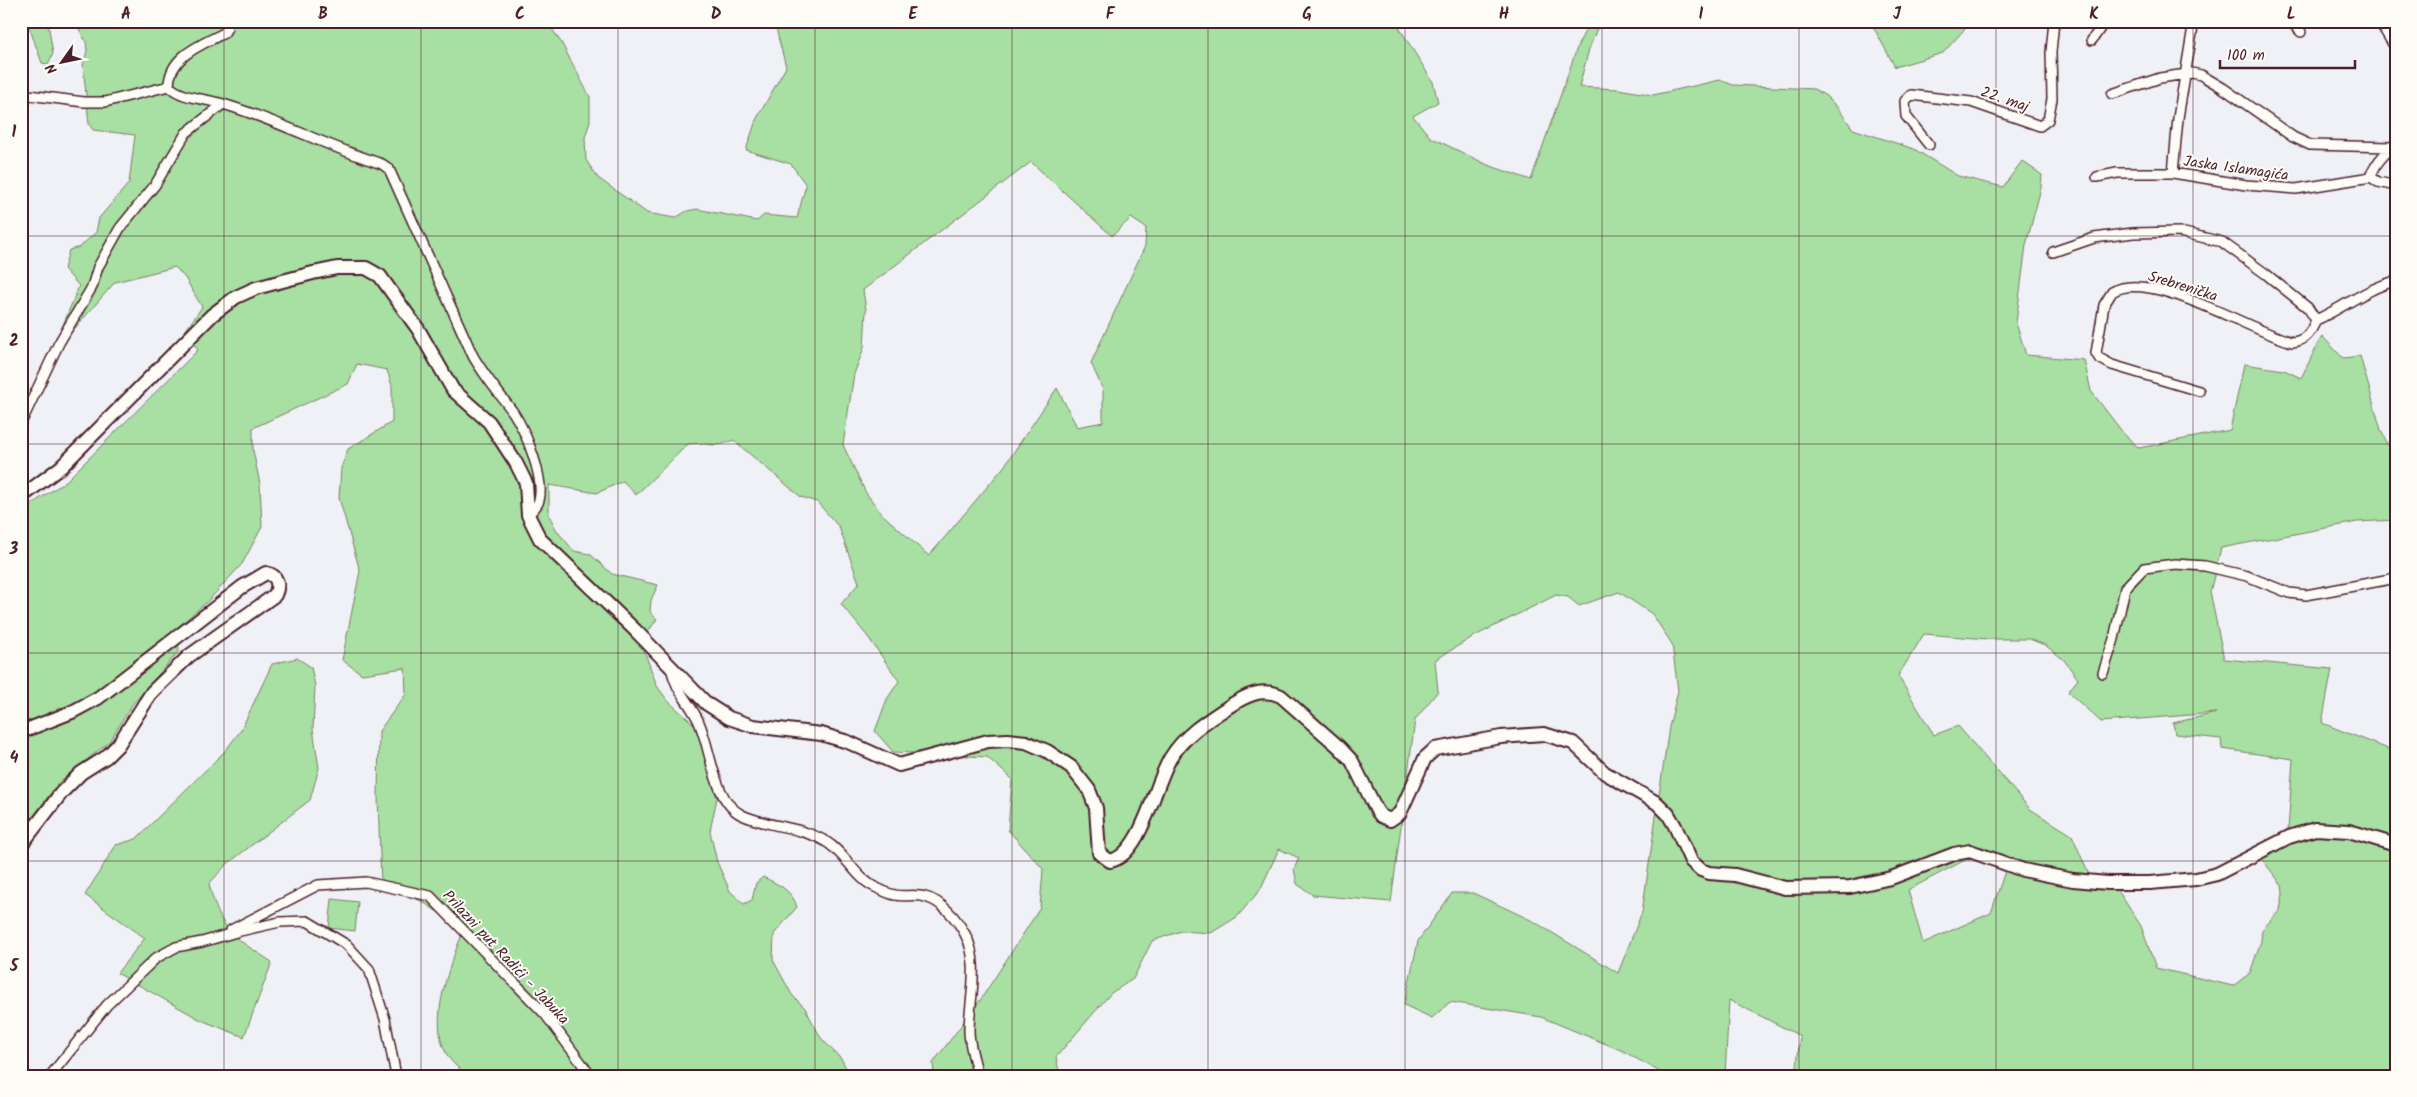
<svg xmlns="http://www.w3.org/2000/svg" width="2417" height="1097" font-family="Kalam,sans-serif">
  <rect width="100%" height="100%" fill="#f0f1f7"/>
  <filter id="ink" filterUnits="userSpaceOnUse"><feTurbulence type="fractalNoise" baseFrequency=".02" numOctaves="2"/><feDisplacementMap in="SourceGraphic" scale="10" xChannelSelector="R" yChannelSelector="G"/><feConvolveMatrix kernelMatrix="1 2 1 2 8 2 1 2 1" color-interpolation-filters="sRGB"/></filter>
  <g filter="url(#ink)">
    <path fill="#a8dfa2" stroke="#797f66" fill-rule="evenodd" d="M27 21H50L48 23 53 54 48 64 42 63Z
      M75 21H547L562 44 590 97V121L585 138 586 160 598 178 647 213 675 218 687 211 697 209 757 221 764 215 797 218 806 185 791 164 746 150 756 120 786 67 774 21H1395L1433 82 1438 102 1413 116 1430 137 1488 165 1531 180 1578 45 1590 21H1600L1589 49 1579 87 1618 89 1653 95 1720 80 1733 85 1814 89 1826 96 1837 107 1853 129 1914 149 1958 176 2003 187 2022 161 2042 175 2041 188 2026 245 2016 323 2026 355 2084 360 2091 391 2124 434 2139 448 2230 430 2244 364 2284 370 2301 378 2322 336 2343 358 2360 356 2381 430 2396 463V520L2357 522 2221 548 2210 592 2224 659 2332 669 2322 723 2396 752V1076H1796L1800 1036 1729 1000 1725 1076H1667L1623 1051 1541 1017 1450 1002 1432 1018 1404 1005 1418 941 1452 893H1473L1533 921 1618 973 1642 912 1669 727 1678 691 1672 644 1652 614 1619 592 1579 606 1568 597 1556 595 1471 638 1435 660 1438 691 1415 720 1391 902 1313 895 1297 884 1294 869 1299 858 1279 849 1260 890 1237 917 1211 933 1181 931 1152 941 1133 979 1111 993 1056 1057 1060 1076H934L933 1063 981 999 1040 908 1043 869 1008 830 1012 779 987 757 893 752 875 731 887 699 899 681 868 637 841 604 859 583 839 527 817 502 801 497 733 440C712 450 707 441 688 444L636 495 623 481 597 493 549 485V515L557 531 574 551 590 554 612 574 658 585 651 600 650 612 657 619 641 642 657 686 668 701 697 727 717 798 710 831 717 862 730 891 744 904 752 900 756 883 763 877C778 884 792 890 797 907L774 934 773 960 792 995 805 1008 821 1038 842 1060 850 1076H469C464 1072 458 1068 454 1064 422 1031 450 965 464 929L421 901 381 885 378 798 379 731 406 694 405 668 362 674 342 660 360 571 339 498 341 468 348 449 392 422V386L387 370 357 364 348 384 253 428V450L260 484 262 527 242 564 209 600 178 627 179 651 132 705 109 742 58 783 21 833V511L65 482 198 350 185 331 202 307 185 278 175 267 115 282 70 334 63 325 79 286 64 269 69 250 80 247 96 232 99 218 129 183 135 135 93 130 89 124 83 65 87 51 86 42ZM1031 162 1112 236 1131 218 1146 228 1145 246 1091 363 1103 390V422L1077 427 1057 388 1003 468 929 556 882 514 866 493 843 445 854 374 864 348 866 310 863 290ZM1924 634 1988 639H2029L2045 645 2064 660 2078 679 2068 692 2101 722 2216 713 2173 723 2175 734 2221 739 2222 749 2293 759 2288 830 2309 824H2332L2260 857 2282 885 2283 894 2280 910 2262 930 2261 941 2250 973 2233 986 2156 968 2141 926 2117 889 2023 877 2005 871 1991 913 1923 943 1908 890 1967 859 1980 846 2029 865 2089 875 2072 835 2030 809 1958 726 1934 735 1898 676Z
      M1870 21H1972L1943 53 1895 67Z
      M297 658 311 667 315 686 313 729 319 768 310 800 226 865 209 884C221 932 232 936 272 962L244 1037 201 1020 117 973 145 938 85 895 116 845 136 839 225 751 241 730 272 664Z
      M332 899 358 902 355 931 329 928Z"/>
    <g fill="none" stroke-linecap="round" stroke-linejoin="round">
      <g stroke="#4a1f2b" stroke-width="12">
        <path id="minor" d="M228 21 227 28 224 33C201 45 169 56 169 86 182 99 205 98 223 104 277 120 328 147 382 164L389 169 473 356C485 377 499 393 513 412 525 430 547 482 538 503 536 507 531 512 528 515
          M2290 21 2301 32
          M2379 21 2396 49
          M2092 40 2105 21
          M21 94 84 102H105L169 86
          M2112 94 2160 78 2192 73 2201 75 2223 88 2293 137 2310 145 2391 147
          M1929 145 1906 116 1905 101 1911 95 1971 102 2040 126 2048 120 2052 99 2051 52 2054 21
          M2173 173 2178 118 2194 21
          M2097 177 2117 173H2173L2246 185 2296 189 2371 177
          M2371 177C2374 164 2384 155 2394 145
          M2371 177 2378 182 2396 186
          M2053 252 2094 238 2133 233 2180 232 2222 242 2266 274 2308 308 2316 320C2311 332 2306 341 2292 342 2250 331 2150 268 2112 292L2104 305 2096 353 2099 358 2112 365 2199 391
          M2316 320C2343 308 2367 288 2396 281
          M21 423 59 343 92 287 98 267 120 228 155 185 186 133 223 104
          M671 668C677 693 686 697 697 718 711 744 712 801 742 815 768 827 799 826 825 841 846 853 855 879 877 888 883 891 889 894 895 895 904 897 916 894 925 897 942 901 957 919 965 934 981 962 969 1001 969 1031 969 1046 975 1061 978 1076
          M2103 673 2114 639 2125 588 2144 568 2175 564 2205 566 2247 576 2289 593 2306 595 2396 578
          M231 930 318 885 366 882 430 896 545 1014 591 1076
          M50 1076 107 1005 156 958 176 947 202 942 240 931 280 922 307 921 347 945 369 969 385 1019 396 1076"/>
      </g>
      <g stroke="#4a1f2b" stroke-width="16">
        <path id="secondary" d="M21 497 61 467 212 315 236 297 256 288 313 273 337 268H366L380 276 418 329 453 390 489 422 516 463 526 483 528 515 540 539 635 630 707 704 729 718 753 726 821 734 848 742 899 765 988 741 1008 740 1026 742 1047 751 1071 767 1089 790 1096 808 1099 853 1110 861C1142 855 1155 782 1171 757 1185 735 1205 722 1228 707 1245 696 1261 687 1281 696L1339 747 1352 761 1377 811 1381 816 1390 820 1400 813 1425 758 1435 749 1501 737 1544 734 1573 743 1605 773 1657 803 1668 814 1675 826 1691 861 1701 870 1709 873 1735 875 1785 888 1850 887 1891 878 1954 854 1970 851 2023 870 2073 880 2108 883H2150L2196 879 2217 874 2289 837 2315 829 2349 831 2396 845
          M21 732 72 712 98 698 242 587 266 573C277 575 280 584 275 595L189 656 152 692 118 745 106 757 81 773 62 792 21 845"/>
      </g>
      <use href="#minor" stroke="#fdfcf7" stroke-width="9"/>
      <use href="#secondary" stroke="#fdfcf7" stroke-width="12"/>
    </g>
  </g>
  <path fill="none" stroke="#4a1f2b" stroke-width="1" stroke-opacity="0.55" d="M224 21V1076M421 21V1076M618 21V1076M815 21V1076M1012 21V1076M1208 21V1076M1405 21V1076M1602 21V1076M1799 21V1076M1996 21V1076M2193 21V1076M21 236H2396M21 444H2396M21 653H2396M21 861H2396"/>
  <g text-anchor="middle" stroke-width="4" stroke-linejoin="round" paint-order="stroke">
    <g font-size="15" fill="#4a1f2b" stroke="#fdfcf7">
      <text transform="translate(2005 99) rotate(19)" y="5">22. maj</text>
      <text transform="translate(2236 168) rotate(8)" y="5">Jaska Islamagića</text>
      <text transform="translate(2183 286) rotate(17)" y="5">Srebrenička</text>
      <text transform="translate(506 957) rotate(47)" y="5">Prilazni put Radići - Jabuka</text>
    </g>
  </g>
  <rect width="2417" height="1097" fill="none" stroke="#fdfcf7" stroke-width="55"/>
  <g transform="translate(62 62) rotate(237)" stroke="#fdfcf7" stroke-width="4" paint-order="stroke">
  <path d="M0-4L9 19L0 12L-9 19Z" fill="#4a1f2b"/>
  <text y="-8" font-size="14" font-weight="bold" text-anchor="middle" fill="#4a1f2b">N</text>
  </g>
  <path d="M2220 60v8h135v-8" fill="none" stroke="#4a1f2b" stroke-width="2.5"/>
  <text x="2227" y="60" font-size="15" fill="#4a1f2b" stroke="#fdfcf7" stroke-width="4" paint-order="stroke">100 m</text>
  <rect x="28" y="28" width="2362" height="1042" fill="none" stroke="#4a1f2b" stroke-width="2"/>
  <g font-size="16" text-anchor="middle" font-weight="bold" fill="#4a1f2b">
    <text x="126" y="19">A</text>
    <text x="323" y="19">B</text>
    <text x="520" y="19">C</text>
    <text x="716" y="19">D</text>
    <text x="913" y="19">E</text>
    <text x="1110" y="19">F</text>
    <text x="1307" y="19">G</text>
    <text x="1504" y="19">H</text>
    <text x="1701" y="19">I</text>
    <text x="1897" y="19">J</text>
    <text x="2094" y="19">K</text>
    <text x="2291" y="19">L</text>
    <text x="14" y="137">1</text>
    <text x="14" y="346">2</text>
    <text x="14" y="554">3</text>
    <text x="14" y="763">4</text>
    <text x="14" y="971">5</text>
  </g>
</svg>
